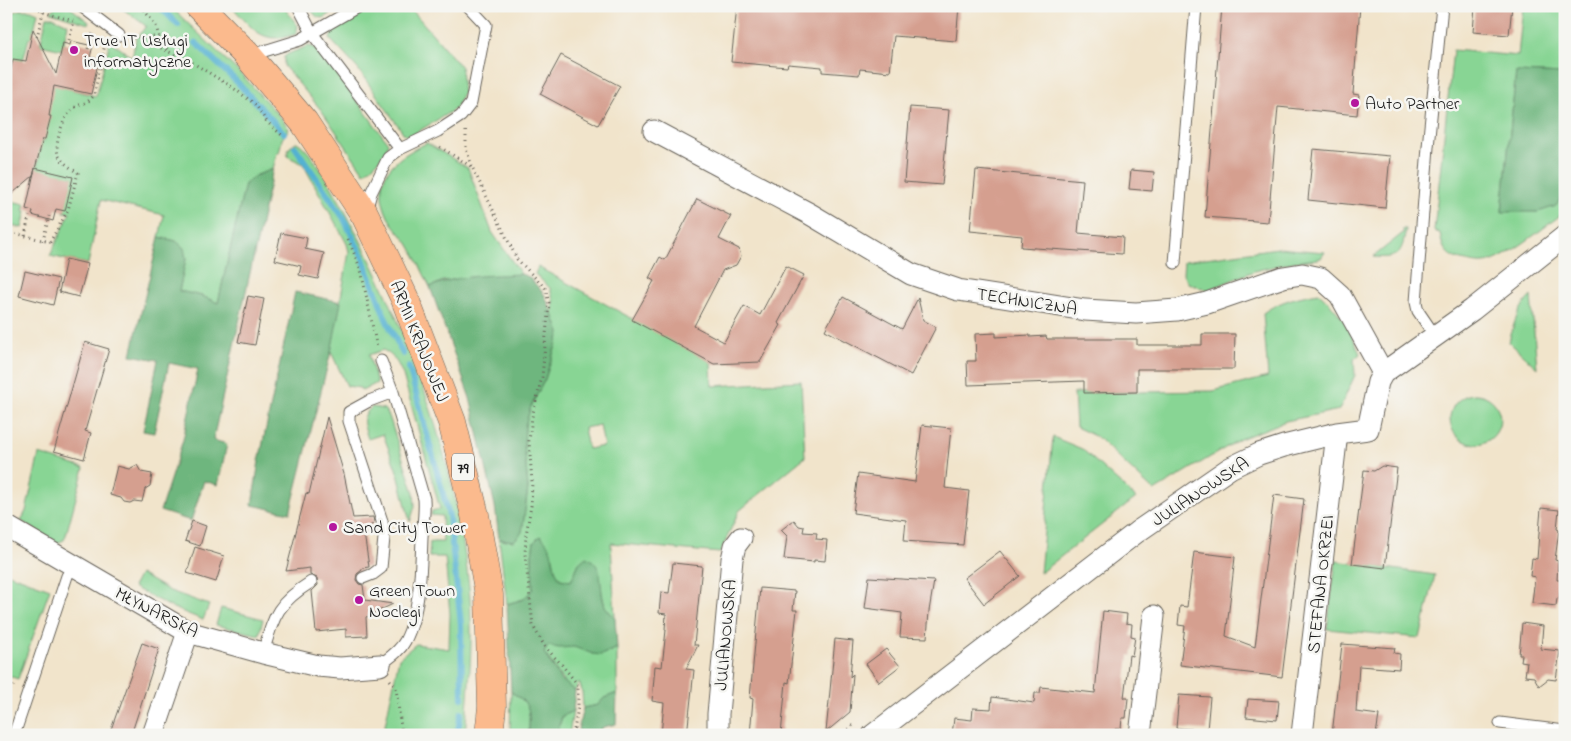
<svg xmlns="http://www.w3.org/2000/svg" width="1571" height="741" font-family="'Indie Flower',sans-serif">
  <rect width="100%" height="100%" fill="#f6f6f2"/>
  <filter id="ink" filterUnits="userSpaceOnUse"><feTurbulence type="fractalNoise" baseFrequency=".02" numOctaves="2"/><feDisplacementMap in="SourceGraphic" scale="10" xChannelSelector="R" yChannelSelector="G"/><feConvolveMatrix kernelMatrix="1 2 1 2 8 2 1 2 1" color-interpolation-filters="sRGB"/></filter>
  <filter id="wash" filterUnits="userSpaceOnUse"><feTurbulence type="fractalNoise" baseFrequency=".0096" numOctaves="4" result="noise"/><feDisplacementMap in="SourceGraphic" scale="20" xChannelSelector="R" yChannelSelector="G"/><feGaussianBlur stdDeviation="1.12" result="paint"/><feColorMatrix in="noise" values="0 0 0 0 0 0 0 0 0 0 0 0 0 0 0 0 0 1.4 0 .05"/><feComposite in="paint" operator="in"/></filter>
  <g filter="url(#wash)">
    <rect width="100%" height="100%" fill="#f1e4cb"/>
    <path fill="#88d594" stroke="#527858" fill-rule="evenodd" d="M56 6H68L89 22 88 24 51 12Z
      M119 6H170L244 77 282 119 289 129 282 139 279 153H277L273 169 255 176 245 184 218 303 202 296 179 291 186 259 176 241 159 237 164 215 101 200 88 264 50 256 70 213 64 212 72 177 45 179 29 175 31 170H36L39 157 34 155 37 140 44 141 50 117 42 114 54 85 96 96 110 41 132 57 136 39 146 26Z
      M231 6H283L298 26 296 34C261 46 254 29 231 6Z
      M313 6H342L323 18C317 18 315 15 312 11Z
      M376 6H400L411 9 461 67 463 93 455 109 409 137 404 134 358 69 330 39 333 30Z
      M1523 6H1565V74L1516 72 1502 211 1538 212 1556 206 1565 191V212C1548 224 1502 263 1484 263 1477 264 1468 261 1461 260 1446 256 1442 248 1440 233L1434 231 1453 50 1518 56Z
      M19 10H31L38 13 32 38H29L23 61 12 59 6 82 18 85 6 93V25C8 16 11 13 19 10Z
      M47 17H53L68 24 62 50 40 45Z
      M308 46 317 48 320 50 388 143C386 155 373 167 364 173L322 111 284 66V57L288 54Z
      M296 142C309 145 340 201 347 215 409 330 455 457 469 587 474 637 469 686 465 735H383L399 658 416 644 449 649 450 614 445 557H429L430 542H443L442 516 431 515 432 511 440 509 403 375C398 364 395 356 383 350L369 355 377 383 362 391 360 388 347 386 331 352 349 252 347 244 303 164 287 156 289 148Z
      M427 143 468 168 492 232 521 274 443 281 430 287C423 273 417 258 409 245 403 235 393 227 388 217 370 178 393 158 427 143Z
      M6 200 25 204 23 210 26 211 22 228 6 225Z
      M1403 229H1406C1402 254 1399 259 1373 257L1403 233Z
      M1278 248 1325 252 1321 258 1318 259 1293 262 1254 271 1208 290 1188 283 1183 274 1184 261Z
      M538 267 711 362 712 386 801 381 805 457 739 511 720 553 611 543 615 618 605 607 601 590 579 563 571 581 560 579 555 571 553 557 540 536 534 542 532 555 533 589 524 599 507 604 499 539 506 541 522 532 528 488 524 445 525 426 531 406 545 379 560 333 553 314V300L550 288 535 274ZM600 425 604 446 588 449 584 428Z
      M1319 293C1341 313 1349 327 1360 354L1354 359 1355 375 1339 410 1286 421 1240 439 1154 491 1097 437 1076 427 1074 393 1213 391 1268 377 1263 313C1279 301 1300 296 1319 293Z
      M1531 296 1537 368 1509 342C1514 323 1517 310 1531 296Z
      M1450 419a25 25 0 1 1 50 0a25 25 0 1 1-50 0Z
      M372 407 384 409 389 416 414 493 415 506 410 522 398 474 383 434 368 439C364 425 359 418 372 407Z
      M1053 437 1082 449 1136 498 1040 573Z
      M39 454 84 468 66 535 64 540 57 543 21 521 26 511Z
      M1336 561 1435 575 1420 638 1327 629Z
      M6 573 50 589 18 679 6 675Z
      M140 574 170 591 209 605 203 620 171 607 133 587Z
      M221 608 263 619 259 635 216 625Z
      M548 646C557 647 567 645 576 647 596 651 595 660 617 648V693L604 698 598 705 583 708 582 691 579 682 575 691C557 678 557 668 544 653Z
      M511 692C533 705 529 711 529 735H510Z
      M573 711 569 735H557L562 716Z"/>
    <path fill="#6eb67e" stroke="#45694d" d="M1516 72 1565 74V191L1556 206 1538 212H1502Z
      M273 169 213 440 227 444 218 485 204 481 191 521 160 511 183 440 198 369 169 363 154 433 143 431 158 360 131 355 159 237 176 241 184 248 186 259 179 291 202 296 218 303 245 184 255 176Z
      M521 274 529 277 544 294 553 314 560 333 545 379 531 406 525 426 524 445 528 488 522 532 514 541 499 539 495 506 470 398 430 287C460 274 489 276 521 274Z
      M295 292 341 302 331 352 290 513 252 505 259 461Z
      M540 536C556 548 550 564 560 579L571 581 579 563 586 557C606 565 598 588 605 606 607 610 612 614 615 618L617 648 601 655 593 654 574 647 559 648 548 646 544 653 561 680 575 691 573 711 562 716 557 735H529C529 711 533 705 511 692L507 604 524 599 533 589 532 555 534 542Z
      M617 693 616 724 603 727 599 735H581L578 729 583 708 598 705 604 698Z"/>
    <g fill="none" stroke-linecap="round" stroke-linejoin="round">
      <path stroke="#53b1d2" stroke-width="6" d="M159 6 178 25
        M196 43 237 82 284 133
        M295 147 343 217 362 256 386 319 403 354
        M409 367 449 516 461 624 462 698
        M457 735 461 713"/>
    </g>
    <g id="blocks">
      <path fill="#d59f8f" d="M737 6H959L956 41 894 36 890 72 860 69 859 75 822 72V67L788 64 787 67 731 62Z
        M1222 6H1360L1353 94 1359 95 1357 115 1278 107 1268 222 1205 217Z
        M1475 6H1512L1509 35 1473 32Z
        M33 29 56 74 63 43 70 45 71 41 93 46 90 57 99 59 91 94 54 86 49 116H51L45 139H43L33 176 6 199V91L13 59 26 61Z
        M561 55 620 86 598 125 540 94Z
        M910 107 949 110 942 185 904 182Z
        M1313 149 1390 156 1385 208 1308 200Z
        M35 168 73 177 65 211 56 209 53 221 32 215 33 211 26 209Z
        M976 170 1083 180 1078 233 1123 237 1122 254 1021 247 1022 236 970 231Z
        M1131 170 1154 172 1152 191 1129 189Z
        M697 199 731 216 719 239 739 249 741 256 736 265 723 270 694 326 724 342 744 306 760 315 786 266 804 275 778 323 781 325 760 362 714 364 632 320 654 281 649 278 660 257 665 260Z
        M281 233 307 238 305 249 324 253 318 279 299 275 301 266 275 260Z
        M66 259 88 264 79 297 59 292Z
        M25 271 59 279 53 305 19 296Z
        M248 296 264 299 255 345 238 342Z
        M843 297 902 329 918 298 923 320 936 327 911 375 825 330Z
        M996 333V337L1030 335V337L1046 336 1047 339H1137V345H1202V334H1235L1234 369H1137V392L1084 393V381L968 385 967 361H976L975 334Z
        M85 342 109 349 85 431 91 433 84 459 54 451Z
        M327 417 344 474 353 518 373 517 374 522 364 533 369 567 362 568V570L357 574 356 580 359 584 363 585 365 600 393 604 366 617 367 636 346 637V629L316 632 312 591 318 585 317 578 310 575V568L286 571 306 493 309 494Z
        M922 425 951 428 945 488 969 491 963 545 904 541 906 520 853 513 858 474 915 482Z
        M137 465 141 472 152 474 150 486 145 489 142 502 134 501 130 503 124 502 121 498 110 495 117 466 129 469Z
        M1382 466 1397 468 1385 568 1352 564 1364 470 1374 471Z
        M1274 495 1304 499 1282 677 1180 665 1185 626 1178 625 1180 606 1187 607 1194 552 1235 557 1226 636 1255 647Z
        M1541 508 1559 510 1557 529 1559 530 1555 560 1558 561 1557 580H1562L1559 599 1557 598 1556 606 1532 603 1535 577 1530 576 1532 558 1537 559Z
        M794 520 799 526 804 527 803 532 817 533 816 539 827 540 825 561 814 560V562L784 559 787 536 781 530Z
        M192 521 206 526 200 546 185 541Z
        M195 547 224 556 216 582 187 573Z
        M1000 551 1020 576 984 604 964 578Z
        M673 563 702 566 694 645H698L686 669 694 670 687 735H661L664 703 652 701 655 666 662 667 666 630H665L666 614 659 613 661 592 669 593Z
        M869 577 934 581 929 611 927 638 900 637 902 613 865 608Z
        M760 588 795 591 793 610H797L791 665 789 683 786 682 781 735H750L753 699 750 698Z
        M1103 611 1127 614 1126 623 1132 624 1131 636 1135 637 1132 656 1129 655 1124 698H1128L1126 718H1122L1121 729H1115L1114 735H1046L1009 730 1008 735H952L954 718 972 720 973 708 991 709 992 697 1034 703 1035 693H1040L1041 687 1095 693Z
        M1522 623 1543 626 1541 649 1560 651 1556 680 1548 679 1539 686 1534 677 1525 676 1527 662 1521 661 1522 655H1519Z
        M835 639 853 641 850 677 853 674 850 712 826 732Z
        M142 643 159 649 131 735H109Z
        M1342 644 1395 648 1394 653 1400 654 1399 669 1359 666 1356 712 1379 715 1376 735H1332Z
        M886 649 900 666 879 682 866 664Z
        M1179 695 1210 697 1207 730 1176 728Z
        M1248 699 1279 701 1277 720 1246 717Z"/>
    </g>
  </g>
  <g filter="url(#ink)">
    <use href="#blocks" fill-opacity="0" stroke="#676259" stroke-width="1"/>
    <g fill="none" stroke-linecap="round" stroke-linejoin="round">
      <g stroke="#676259" stroke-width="13">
        <path id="lane" d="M81 6 119 35
          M298 6 312 33 400 149
          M248 56 300 40 359 6
          M366 211 371 193 388 158 400 149 438 131 461 116 471 103 486 25 468 6
          M1175 263 1196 6
          M1435 336 1418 311 1416 302 1428 147 1442 6
          M363 578 373 574 381 568 384 538 382 521 349 421V412L369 401 393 392
          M263 653C274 616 276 604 311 582
          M380 665C389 658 400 651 405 641 420 613 421 568 422 537 423 524 425 512 424 499L393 392 381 361
          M1500 723 1565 731
          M14 735 67 576 73 566"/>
      </g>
      <g stroke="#676259" stroke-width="23">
        <path id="street" d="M654 131 810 214 911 274 958 290 1085 310 1136 313 1177 310 1207 303 1283 277 1302 274 1321 278 1340 295 1383 373
          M6 526 188 632 263 653 318 666 340 668 380 665
          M153 735 188 632
          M718 735V714L732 559 735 546 741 538
          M873 735 1137 532 1230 468 1259 454 1284 446 1337 433 1368 429 1378 382 1383 373 1472 310 1565 236
          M1140 735 1154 616
          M1302 735 1337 433"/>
      </g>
      <g stroke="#676259" stroke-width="29">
        <path id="primary" d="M199 6 248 56 304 122 365 215 405 299 452 422 475 515 489 595 492 707 489 735"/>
      </g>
      <path stroke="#676259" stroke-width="3" stroke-dasharray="1 4" stroke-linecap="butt" d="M36 6 43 12 73 21
        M141 6 156 26 159 37 169 52 188 60 232 87 255 104 267 122 284 137
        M6 11 16 6
        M37 37 43 12
        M133 38 135 37H159
        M143 39 169 52
        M69 40 74 21
        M88 49 93 33
        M6 96 11 98
        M466 131V149L472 166
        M440 147 472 167 517 259 545 288 549 303 542 377 532 417 529 441 532 482 531 506 526 535 525 554 533 626 545 647 562 665 578 685V708L573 735
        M6 231 50 242 68 210 78 173C71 168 61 162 58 154 54 143 64 114 74 108 83 102 87 105 94 95L105 44
        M25 236 29 216
        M348 239 361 270 377 348
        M43 241 49 216
        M390 680 396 688 402 735
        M6 681 14 684 13 686
        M840 735 856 723"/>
      <use href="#lane" stroke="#fff" stroke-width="11"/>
      <use href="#street" stroke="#fff" stroke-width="21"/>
      <use href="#primary" stroke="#fbba8d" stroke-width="28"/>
    </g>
  </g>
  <g fill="#b5179e" stroke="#f6f6f2" stroke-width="2">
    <circle cx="74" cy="50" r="5"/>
    <circle cx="1355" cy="103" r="5"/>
    <circle cx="333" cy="527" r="5"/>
    <circle cx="359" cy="600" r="5"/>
  </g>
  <g text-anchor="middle" stroke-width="5" stroke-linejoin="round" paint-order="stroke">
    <rect fill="#f6f6f2" stroke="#5d5d5c" stroke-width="1" x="452" y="453.5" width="22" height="27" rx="4"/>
    <g font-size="16" font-weight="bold" fill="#1c1c1c">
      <text x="463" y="473">79</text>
    </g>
    <g font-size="18" fill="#1c1c1c" stroke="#f6f6f2" text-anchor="start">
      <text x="84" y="46">True IT Usługi<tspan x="84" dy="21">informatyczne</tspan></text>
      <text x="1365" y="109">Auto Partner</text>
      <text x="343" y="533">Sand City Tower</text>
      <text x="369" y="596">Green Town<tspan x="369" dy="21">Noclegi</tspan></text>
    </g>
    <g font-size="18" fill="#1c1c1c" stroke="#f6f6f2">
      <text transform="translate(1027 301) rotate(9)" y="6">TECHNICZNA</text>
      <text transform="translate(420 341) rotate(68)" y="6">ARMII KRAJOWEJ</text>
      <text transform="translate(1200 491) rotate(-33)" y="6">JULIANOWSKA</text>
      <text transform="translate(1320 584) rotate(-84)" y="6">STEFANA OKRZEI</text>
      <text transform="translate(157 612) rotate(27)" y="6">MŁYNARSKA</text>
      <text transform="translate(725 635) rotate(-85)" y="6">JULIANOWSKA</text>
    </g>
  </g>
  <rect width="1571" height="741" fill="none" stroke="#f6f6f2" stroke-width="25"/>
</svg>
